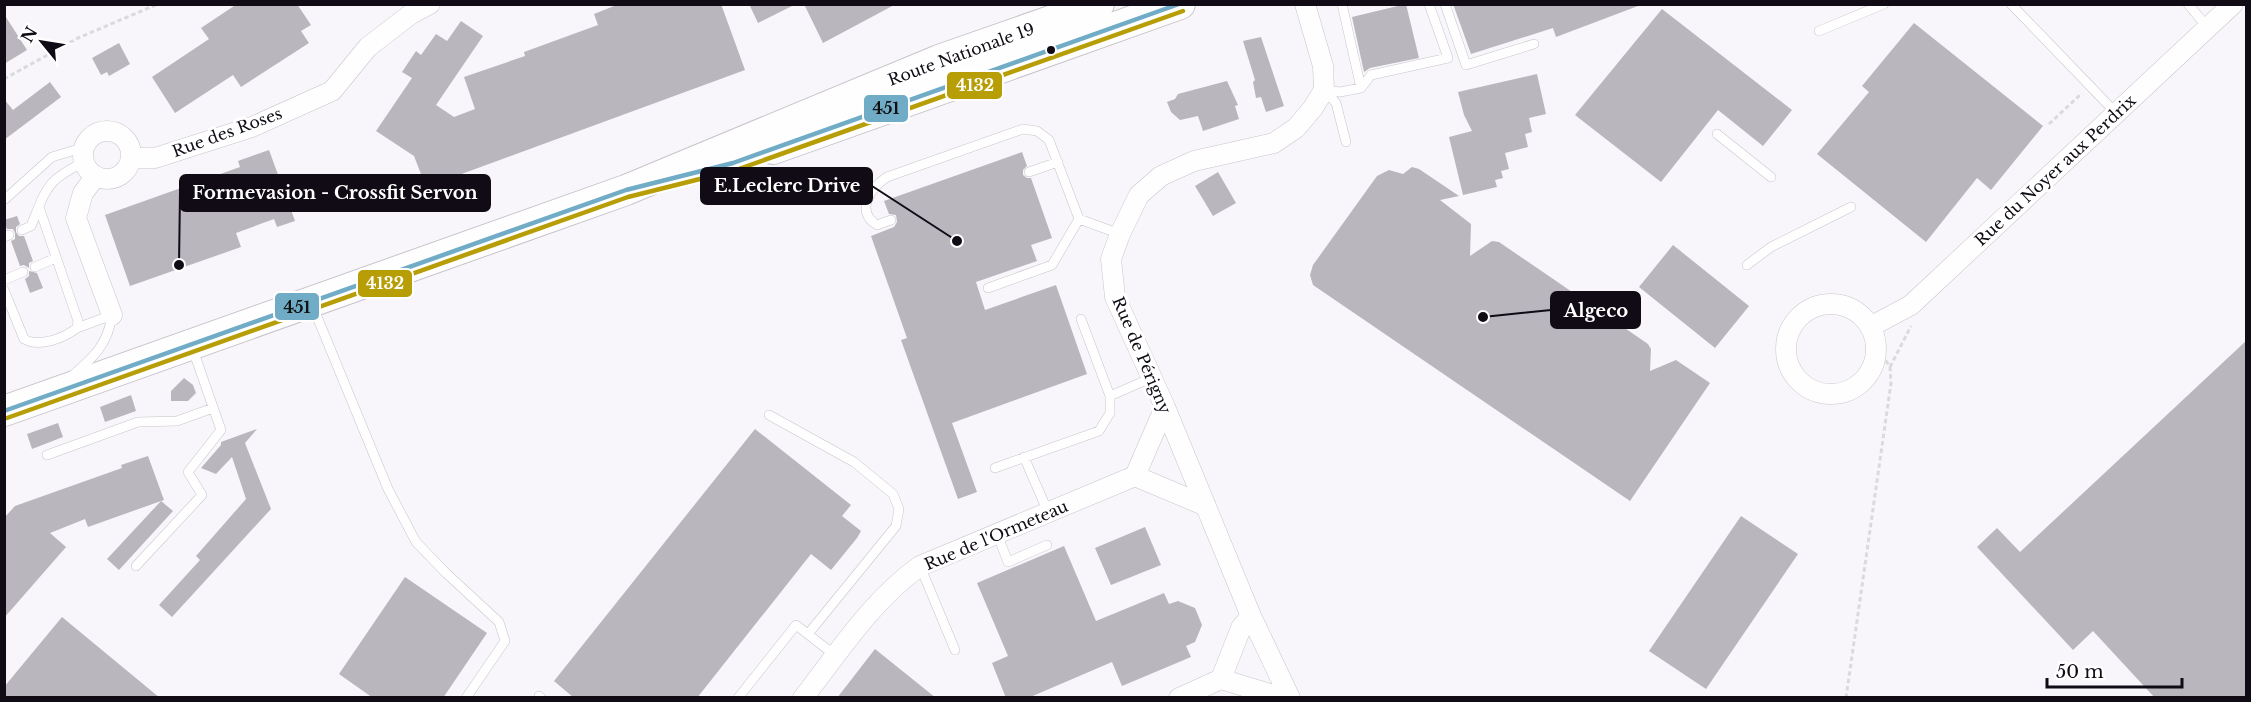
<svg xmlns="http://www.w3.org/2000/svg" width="2251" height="702" font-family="'Libre Baskerville',serif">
  <rect width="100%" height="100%" fill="#f8f6fa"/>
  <path fill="#b9b6bd" d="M237 4H297L311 25 301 31 309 43 241 87 233 75 175 113 152 77 209 39 201 28Z
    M619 4H721L745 70 426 187 414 156 376 131 412 78 402 72 416 51 421 55 436 34 447 41 461 21 483 36 436 105 454 117 475 109 464 77 525 56 524 52 598 25 594 14Z
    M749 4H796L758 23Z
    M804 4H896L823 43Z
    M1406 4 1419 58 1370 68 1364 72 1352 17Z
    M1453 4H1638V6L1556 37 1553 28 1471 54Z
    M1662 9 1792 110 1763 146 1718 110 1661 182 1575 115Z
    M4 14 27 50 4 64Z
    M1914 23 2043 126 1991 190 1977 178 1926 242 1817 154 1869 92 1862 86Z
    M1261 37 1284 106 1266 112 1261 97 1256 98 1253 82 1255 80 1243 41Z
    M119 43 130 64 109 76 107 72 101 75 92 58Z
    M1537 74 1546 114 1529 118 1532 132 1525 134 1528 147 1505 153 1509 169 1501 171 1503 178 1495 180 1497 187 1463 195 1449 137 1472 131 1464 115 1458 92Z
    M1227 81 1238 105 1235 106 1239 119 1203 131 1198 116 1180 120 1171 112 1167 102 1175 99 1178 94Z
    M50 82 61 97 4 140V99L13 110Z
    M269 150 295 221 277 227 274 219 236 233 241 247 130 286 105 215 240 167 238 161Z
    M1022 152 1027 166 1023 170V175L1027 178H1031L1052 238 1031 245 1037 261 976 282 985 310 1056 285 1087 374 952 423 977 492 958 499 901 340 907 338 871 236 894 227 897 222 896 215 889 214 884 201Z
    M1412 167 1419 169 1459 196 1440 200 1471 224 1470 256 1492 241 1499 242 1648 344 1651 349 1650 371 1676 360 1710 383 1630 501 1313 285 1310 275 1313 265 1377 176 1389 170 1403 174Z
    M1218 172 1236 203 1213 216 1195 186Z
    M17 216 20 224 16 227V232L19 236H24L33 261 29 263V268L24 265 20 266 11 241 15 239V233L13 229H7L4 222V220Z
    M1673 245 1749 306 1715 348 1639 287Z
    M29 271 37 273 43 288 30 293 25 279 29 276Z
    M2247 340V698H2155L2093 631 2073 650 1977 547 1997 528 2020 552Z
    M184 378 193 385 196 393 188 401H171V391Z
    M131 395 136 411 105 422 100 407Z
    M58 423 63 437 32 449 27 434Z
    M257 429 245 443 271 509 172 617 159 605 200 560 196 556 246 499 232 457 216 474 201 468 221 445V442Z
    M755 429 851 505 842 516 861 531 857 538 831 570 811 554 697 698H574L554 681Z
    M148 456 164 500 161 501 173 511 119 570 107 559 161 501 88 527 85 519 50 533 66 547 4 618V518L15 506 122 468 121 465Z
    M1741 516 1798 554 1706 689 1649 651Z
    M1145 527 1161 565 1111 585 1095 548Z
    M1064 546 1096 621 1164 593 1169 604 1178 601 1195 608 1202 625 1195 642 1186 646 1191 657 1122 686 1112 662 1028 698H1006L992 663 1008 656 977 583Z
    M405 577 487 633 443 698H373L339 674Z
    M62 617 160 698H4V687Z
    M875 649 936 698H837Z"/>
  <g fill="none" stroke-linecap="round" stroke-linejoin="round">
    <g stroke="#c8c4cc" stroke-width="10">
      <path id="lane" d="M1342 4 1361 88
        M1445 4 1466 65 1534 44
        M2011 4 2116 113
        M2188 4 2208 28
        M1819 31 1884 4
        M1324 90 1340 92 1361 88 1371 75 1448 58 1429 4
        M1324 90 1336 103 1346 142
        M1717 134 1771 177
        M1029 172 1058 162
        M4 200 52 157 85 147
        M891 220 877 225C855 212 870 188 887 177L1023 129 1037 131 1049 140 1079 219 1120 234
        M22 230 31 226C47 187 46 181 84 162
        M4 237 9 235
        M1747 265 1771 247 1851 207
        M35 267 56 258
        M4 280 23 272
        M988 288 1052 265 1079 219
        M4 290 24 339C39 348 64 338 77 328L78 321 39 207
        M313 307 388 489 416 542 446 573 499 622 505 641 466 698
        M73 375C94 357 108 344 112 315L77 328
        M1110 396 1151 378
        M769 415 854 462 893 494 899 509 896 526 808 634
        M47 455 138 422 177 421 213 408
        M1024 457 1048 512
        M995 468 1099 431 1110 413V396L1081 319
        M997 534 1008 562 1047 545
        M136 566 202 495 188 472 221 430 192 347
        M920 566 955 650
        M539 696 541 698
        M738 698 796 625 836 656"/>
    </g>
    <g stroke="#c8c4cc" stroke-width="21">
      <path id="street" d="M83 155a24 24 0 1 1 48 0a24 24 0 1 1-48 0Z
        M131 158H155L252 127 332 91 368 47 411 14 430 4
        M96 176 83 193 76 218 112 315
        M1786 349a45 45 0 1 1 90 0a45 45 0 1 1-90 0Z
        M1870 327 1911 305 2233 4
        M1135 476 1206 506
        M1221 679 1241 628 1251 616
        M803 698C839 652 872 600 920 566L1135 476 1165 407
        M1179 698 1221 679 1283 698
        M1290 698 1251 616 1165 407 1115 297 1111 259 1120 234 1139 195 1161 176 1194 161 1274 143 1296 128 1313 108 1324 90 1323 66 1305 4"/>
    </g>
    <g stroke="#c8c4cc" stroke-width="32">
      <path id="primary" d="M773 149 1180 4
        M4 411 626 190 939 60 1099 4"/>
    </g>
    <path stroke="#dadadb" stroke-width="3" stroke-dasharray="4.5 3" stroke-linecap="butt" d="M4 79 78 38 158 4
      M2049 124 2081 94
      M1890 367 1911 326
      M1846 698 1891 383 1890 367 1876 345"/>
    <use href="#lane" stroke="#fefefe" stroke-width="9"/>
    <use href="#street" stroke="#fefefe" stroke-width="20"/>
    <use href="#primary" stroke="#fefefe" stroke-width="30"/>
    <g stroke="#fff" stroke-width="9">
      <path id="bus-1" d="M4 411 626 190 733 163 1179 4"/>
    </g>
    <g stroke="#fff" stroke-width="9">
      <path id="bus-2" d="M7 418 628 197 736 170 1183 11"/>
    </g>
    <use href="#bus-1" stroke="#71acc7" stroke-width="4.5"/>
    <use href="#bus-2" stroke="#b79d06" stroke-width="4.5"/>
  </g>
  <circle fill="#100b15" stroke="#fff" stroke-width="2" cx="1051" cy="50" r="5"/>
  <g text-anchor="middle" stroke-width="6" stroke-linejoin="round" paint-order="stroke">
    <g font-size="16" fill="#100b15" stroke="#fff">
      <text transform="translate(961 54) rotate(-20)" y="6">Route Nationale 19</text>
      <text transform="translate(227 132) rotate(-20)" y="6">Rue des Roses</text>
      <text transform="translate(2055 170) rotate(-43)" y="6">Rue du Noyer aux Perdrix</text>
      <text transform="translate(1142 355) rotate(67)" y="6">Rue de Périgny</text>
      <text transform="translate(996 535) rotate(-23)" y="6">Rue de l'Ormeteau</text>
    </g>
  </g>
  <path fill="none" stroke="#100b15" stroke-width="2" d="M957 241L872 186M179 265L180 193M1483 317L1551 310"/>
  <g fill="#100b15" stroke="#fff" stroke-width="2">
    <circle cx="957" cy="241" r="6"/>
    <circle cx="179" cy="265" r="6"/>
    <circle cx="1483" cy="317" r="6"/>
  </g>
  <g fill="#100b15" stroke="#100b15" stroke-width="2">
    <rect x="701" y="168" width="171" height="36" rx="6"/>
    <rect x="180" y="175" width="310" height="36" rx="6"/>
    <rect x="1551" y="292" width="89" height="36" rx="6"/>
  </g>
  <g font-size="18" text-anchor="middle" font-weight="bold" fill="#fff">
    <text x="787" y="192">E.Leclerc Drive</text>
    <text x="335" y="199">Formevasion - Crossfit Servon</text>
    <text x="1596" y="317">Algeco</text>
  </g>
  <g stroke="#fff" stroke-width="2">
    <rect x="946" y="71" width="57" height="29" rx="6" fill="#b79d06"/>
    <rect x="863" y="94" width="46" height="29" rx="6" fill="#71acc7"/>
    <rect x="357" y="269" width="56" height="29" rx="6" fill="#b79d06"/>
    <rect x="274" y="292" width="46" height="29" rx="6" fill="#71acc7"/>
  </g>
  <g font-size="16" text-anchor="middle" font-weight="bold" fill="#fff">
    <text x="975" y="91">4132</text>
    <text x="385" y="289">4132</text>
  </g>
  <g font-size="16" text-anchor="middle" font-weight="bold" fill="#111">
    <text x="886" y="114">451</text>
    <text x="297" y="313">451</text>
  </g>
  <rect width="2251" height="702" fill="none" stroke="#100b15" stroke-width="12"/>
  <g transform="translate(42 42) rotate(300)" stroke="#ffffff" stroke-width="4.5" paint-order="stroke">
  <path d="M0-4.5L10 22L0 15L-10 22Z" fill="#100b15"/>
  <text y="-9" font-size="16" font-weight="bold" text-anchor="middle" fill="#100b15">N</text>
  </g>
  <path d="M2047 678v9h135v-9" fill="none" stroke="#100b15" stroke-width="3"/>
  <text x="2056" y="678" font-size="18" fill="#100b15" stroke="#ffffff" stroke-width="4.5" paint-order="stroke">50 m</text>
</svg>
